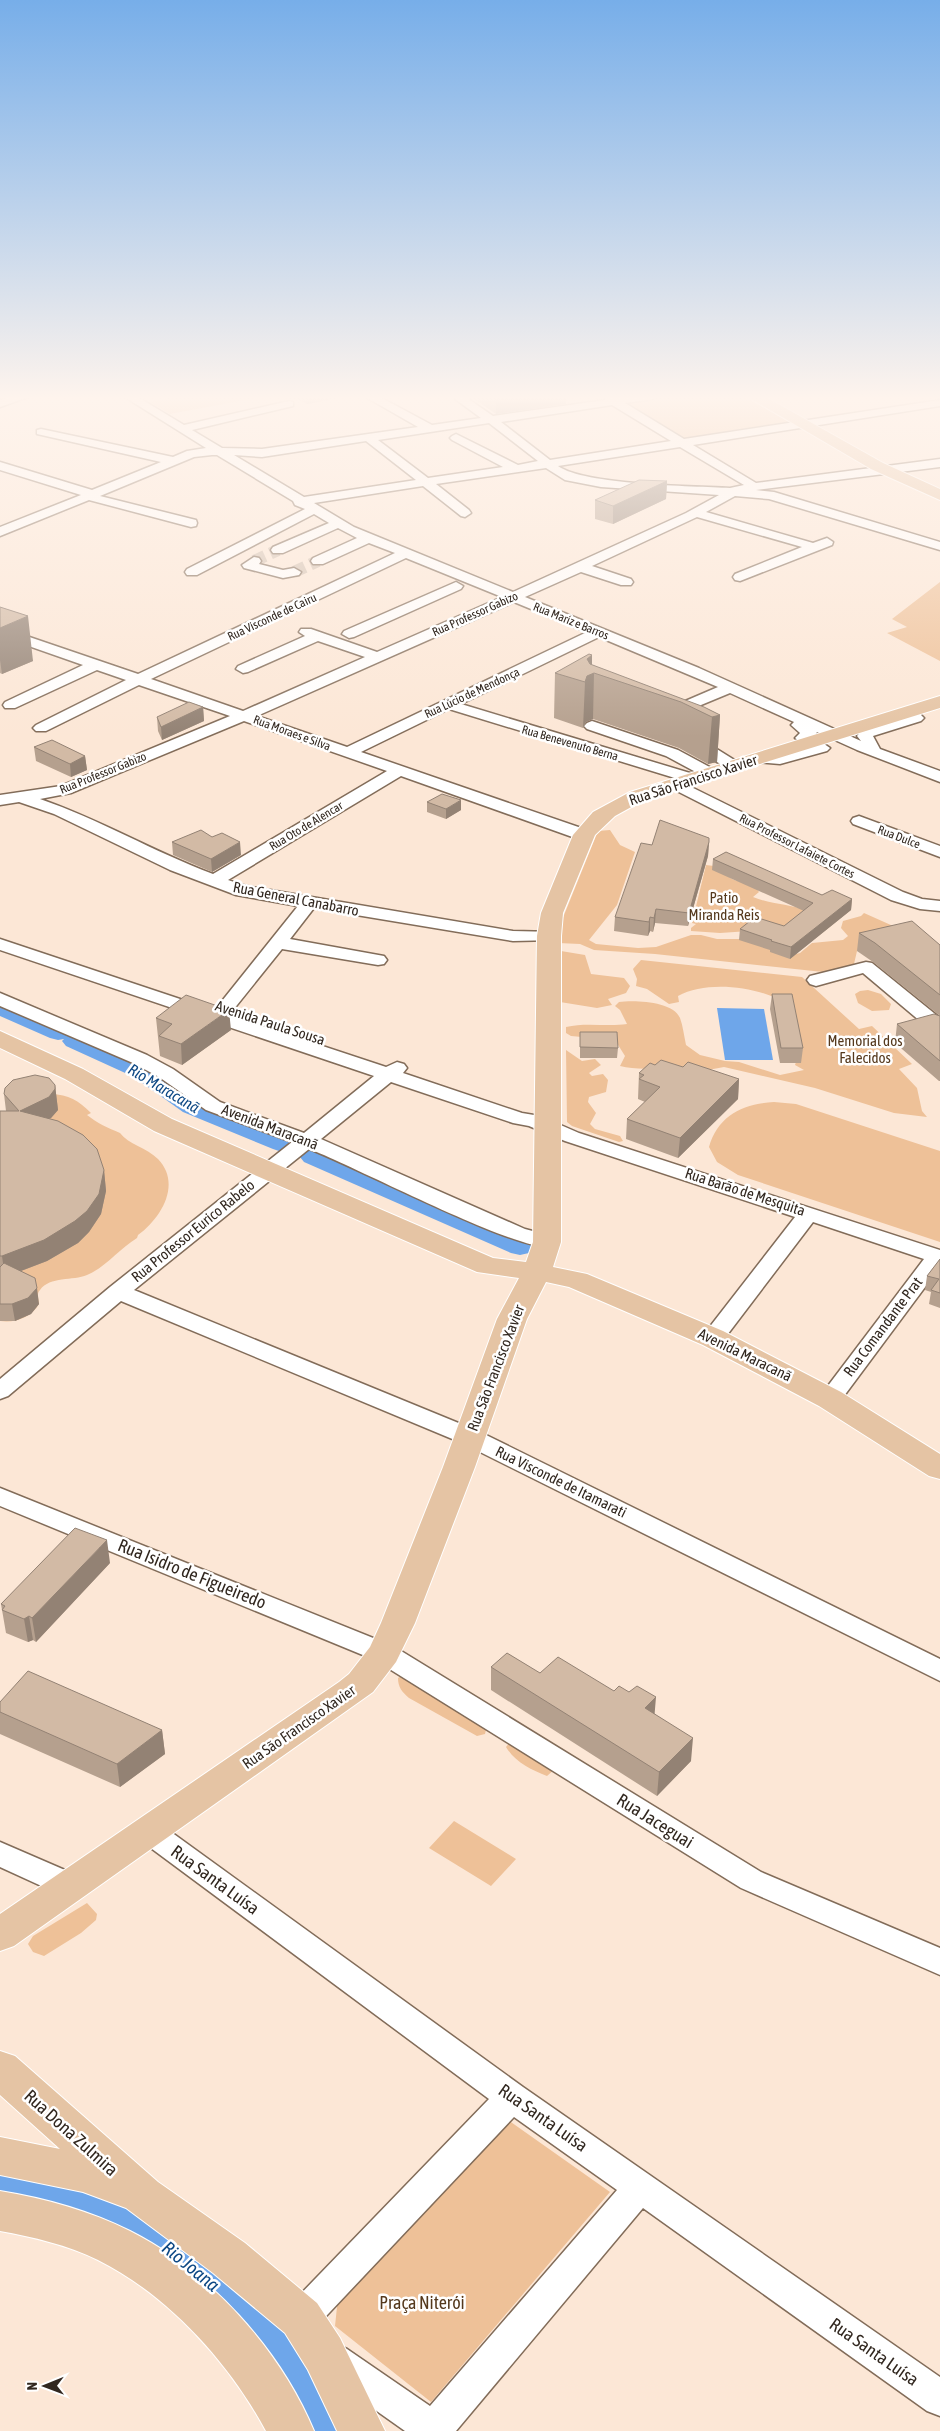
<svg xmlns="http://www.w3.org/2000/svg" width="940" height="2431" font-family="'Asap Condensed',sans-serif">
  <rect width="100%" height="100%" fill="#fce7d6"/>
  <path fill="#eec198" d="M181 396H260L261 397 170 414 150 402Z
    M671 396H743L791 423 683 439 626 404Z
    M940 582V661L887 633 907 627 892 619Z
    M610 830 620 845 635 852 617 905 589 940 596 944 638 948 656 947 691 935H701L717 939H746L792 955 800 953 812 943 843 940 848 936 841 928 843 921 861 916 864 913 911 934 857 951 854 964 823 972 655 954 594 950 580 944 558 943 562 920 598 831Z
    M706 865 722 867C732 890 750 875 759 892L753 897C770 904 789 904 808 911L794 928 720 933 691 931V928L696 924 692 923Z
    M561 951 585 955 591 974 624 978 630 986 626 993 608 999 612 1005 597 1008 560 1002Z
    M641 960 802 977 859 1029 872 1026 912 1064 899 1069 917 1088 922 1111 927 1117 894 1113 815 1088 724 1067 708 1070H687L674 1064C658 1070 637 1070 620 1066L625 1056 615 1040 571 1036 566 1033V1027C586 1022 607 1027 627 1024L620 1010 615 1006 619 1002C634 1000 673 1001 680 1018 683 1026 684 1036 686 1045L700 1055 725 1061 739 1062 780 1075 804 1070 795 1065 799 1053 776 998C749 986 705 981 678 996L679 1002 669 1004 647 989 636 986 637 979 633 969Z
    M868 990 881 994 891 1004 889 1010 872 1011 858 1003 855 994 860 991Z
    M566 1050 582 1061 595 1059 601 1065 589 1073 592 1076 603 1074 608 1080 606 1092 589 1097 588 1102 596 1113 590 1124 595 1129 620 1136 623 1141 619 1142 572 1126 567 1122Z
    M51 1094C69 1095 78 1100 91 1113L87 1115C97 1123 108 1128 120 1133 128 1144 147 1148 158 1159 182 1184 161 1218 138 1235L137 1238C119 1249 106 1267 87 1275 73 1281 50 1276 40 1290 36 1294 39 1299 39 1304 31 1318 15 1323 0 1321V1115Z
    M774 1102 796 1104 940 1151V1242L738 1175 717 1162 709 1147C718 1116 742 1104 774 1102Z
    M407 1672 487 1725 485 1734 477 1736 409 1698C402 1692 398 1687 398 1678Z
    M510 1742 556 1768 547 1776C531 1770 515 1762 506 1747Z
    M454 1821 516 1859 491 1886 429 1848Z
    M87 1903 97 1914 96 1920 81 1933 44 1956 33 1952 28 1944 33 1936Z
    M501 2115 610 2192 431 2402 335 2326 339 2288Z"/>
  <path fill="#6ea6ea" d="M717 1008 764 1009 773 1060H725Z"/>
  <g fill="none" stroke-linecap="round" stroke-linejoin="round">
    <path fill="#6ea6ea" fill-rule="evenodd" d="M0 1001 66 1028 70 1033 68 1035 74 1034 82 1036 152 1067 201 1102 291 1139 295 1144 291 1149 282 1152 273 1149 183 1112 134 1077 66 1046 62 1041 64 1039 58 1040 50 1038 0 1016Z
      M313 1149 529 1241 533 1247 529 1253 520 1255 511 1253 304 1162 300 1157 304 1152Z
      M0 2165 97 2187C166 2213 235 2261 282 2319 308 2351 322 2393 337 2431H293L277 2392 252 2349 219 2313 178 2277 138 2250 90 2223 0 2203Z"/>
    <path stroke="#d3c1b1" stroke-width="12" stroke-dasharray="12 6" stroke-linecap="butt" d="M254 561 278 550
      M294 572 318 561"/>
    <g stroke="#826c59" stroke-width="3">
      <path id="minor" d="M13 396H31L0 407V400Z
        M123 396H136L184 425 289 401 293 402V406L192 430 222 448 262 449 418 427 364 396H378L432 425 481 418 451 396H464L493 416 605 400 608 396 616 398 658 396 653 399 625 403 684 439 940 400V406L693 445 756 483 940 459V467L756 490 774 492 940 542V550L769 499 735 496 706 512 813 543 827 538 833 542 832 545 740 581 735 580 733 577 735 574 802 547 697 517 592 566 631 579 633 582 631 585H621L581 572 525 597 699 668 861 741 857 736 862 730 911 715H921L924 718 921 721 873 736 880 749 940 771V782L857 750 817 732 814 737 830 748 827 751 780 764 754 762 752 759 754 756 780 754 808 747 795 738 800 733 791 725 794 722 730 693 672 717H662L659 714 662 711 718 687 599 637 461 704 700 776 702 779 700 782H688L449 709 361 752 590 831 592 835 590 839H578L401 776 228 880 246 886 513 931 555 932 558 936 555 940 513 941 314 908 290 939 384 956 387 960 384 964 378 965 282 949 229 1015 386 1067 397 1062 404 1064 407 1068 403 1073 522 1113 540 1116 579 1133 940 1250V1267L838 1404 830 1407 822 1404 818 1399 924 1259 813 1222 721 1343 713 1345 705 1343 702 1338 705 1333 795 1217 565 1141 529 1126 513 1123 391 1082 321 1139 525 1229 555 1237 558 1242 555 1247C522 1255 353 1165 309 1149L134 1290 478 1431 940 1659V1681L462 1443 121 1301 8 1396 0 1399V1379L110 1287 292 1142 206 1110 159 1077 133 1063 0 1006V993L147 1055 173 1069 220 1102 304 1133 374 1076 0 950V939L213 1010 222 1001 298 906 236 895 170 870 54 814 19 802 0 805V795L61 786 230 716 139 685 46 731H36L33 728 36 725 126 680 97 670 15 708H5L3 705 5 702 83 665 0 636V627L138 674 395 553 369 543 323 564H313L311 561 313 558 357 538 338 528 283 553H273L271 550 273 547 329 523 314 514 197 575H187L185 572 187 569 305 509 295 505 293 501 217 455H212L194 457 100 496 196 520 197 523 196 526 191 527 89 500 0 536V527L81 495 0 470V462L92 490 161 462 37 434V430L41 429 173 457 187 451 206 448ZM612 405 671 441 550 460 501 422ZM489 423 538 461 518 465 456 434 452 436 450 438 452 440 503 467 428 478 378 440ZM366 441 416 480 304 497 234 455 262 457ZM680 447 744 485 730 488C693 486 584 485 558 466ZM546 468 565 480 601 487 719 495 686 513 513 592 354 527 314 503 423 486 461 516 465 517 471 513 469 510 436 484ZM406 558 502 597 377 652 311 629H301L299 632 305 636 238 666 236 669 243 673 248 672 318 641 365 657 243 711 151 679ZM514 602 587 632 347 747 257 716ZM244 721 387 771 213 874C154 852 99 819 40 799L71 793Z
        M254 557 259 558 261 561 259 564 283 570 294 568 301 572 299 575 283 578 244 568 242 565Z
        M456 582 463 586 461 589 354 637 349 638 342 634 344 631Z
        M592 721 678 750 717 771 719 774 717 777H705L666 756 587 729 584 726 587 723Z
        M692 738 712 746 744 766 736 771 730 769 687 746 684 743Z
        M675 779 903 892 922 899 940 901V911L920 909 891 900 669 787 667 784Z
        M859 816 940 846V857L853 824 851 821 853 818Z
        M866 962 872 963 940 1018V1034L933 1032 863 973 816 986 810 984 807 980 810 976Z
        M0 1488 393 1646 761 1872 940 1948V1975L741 1888 375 1660 0 1506Z
        M150 1821 160 1824 523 2087 940 2377V2416L927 2411 643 2208 456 2431H405L323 2373 317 2361 323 2349 335 2344 347 2349 430 2406 617 2190 514 2117 313 2330 301 2335 289 2330 284 2318 289 2306 489 2099 140 1840 136 1832 140 1824Z
        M0 1842 81 1877 86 1886 81 1895 71 1898 61 1895 0 1867Z"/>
    </g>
    <g stroke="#fff" stroke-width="2">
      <path id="major" d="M746 396H764L883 463 940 489V500L871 469Z
        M940 696V708L644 800 615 816 595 835 563 913 561 936V1242L553 1267 587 1274 723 1331 841 1392 940 1454V1479L929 1476 819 1406 703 1345 569 1287 546 1282 527 1319 475 1467 415 1623 396 1662 373 1692 14 1946 0 1951V1914L339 1682 349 1674 370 1647 381 1623 443 1467 497 1319 519 1278 477 1272 154 1131 65 1079 0 1048V1031L83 1069 172 1119 493 1258 526 1262 533 1242 537 936 541 913 573 835 593 812 630 792Z
        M0 2051 15 2056 158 2182 245 2243 317 2303 340 2338 385 2431H337L308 2370 285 2333 213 2273 126 2208 83 2192 0 2175V2137L60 2149 0 2095Z
        M0 2191C44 2198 90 2211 130 2231 209 2271 280 2349 314 2431H266C229 2362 168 2295 98 2260 68 2245 33 2237 0 2231Z"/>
    </g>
    <use href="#minor" fill="#fff" fill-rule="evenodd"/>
    <use href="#major" fill="#e5c4a4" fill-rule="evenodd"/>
  </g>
  <path fill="#b5a08e" d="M284 396H342V397L307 404 297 399H290Z
    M470 396H566V404L496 414Z
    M667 481 666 499 613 524 595 519V500Z
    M0 607 33 661 2 674 0 673Z
    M592 655V665L720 715 717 762 708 764 679 748 593 719 586 722 583 728 554 718 555 673Z
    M203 707 204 721 162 740 158 731 157 717Z
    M34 747 85 756 87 770 71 777 36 761Z
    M427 802 461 810 446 819 427 812Z
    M172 842 241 855 212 872 173 855Z
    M709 842 708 856 688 926 655 923 653 932 650 931 648 936 614 931 615 917 652 845Z
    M713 859 822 895 852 899 851 910 790 959 770 952V950L739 940 740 929 784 926 804 911 712 870Z
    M859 933 940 945V1016L873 962 857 951Z
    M772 994 803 1048 801 1063H780L770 1009Z
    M940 1016V1081H939L895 1043 897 1024Z
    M156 1018 231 1030 182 1065 160 1056Z
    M580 1032 618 1048 617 1058H580Z
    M655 1065 683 1067 739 1079 738 1099 678 1158 626 1139 627 1119 645 1102 638 1099 639 1073Z
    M55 1085 58 1110 51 1118 49 1119 104 1170 106 1191 101 1214 89 1232 78 1243 47 1261 21 1271 39 1304 31 1314 15 1321H0V1111H6L4 1094Z
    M940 1259V1308L929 1304 931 1292 925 1290 927 1276Z
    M110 1563 36 1642 33 1640 28 1642 6 1633 1 1604Z
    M491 1667 540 1673 655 1714 691 1761 657 1796 491 1690Z
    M0 1702 162 1730 165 1754 120 1787 0 1734Z"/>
  <path fill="#938274" d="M307 396H342V397L307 404Z
    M519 396H566V404L496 414V399Z
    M667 481 666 499 613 524V506Z
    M28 616 33 661 2 674 0 660V628Z
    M592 655V674L594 673 593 719 586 722 583 728 585 682 587 659Z
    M203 707 204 721 162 740 161 727Z
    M720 715 717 762 708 764 712 717Z
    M85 756 87 770 71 777 70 764Z
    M461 800V810L446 819V809Z
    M240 842 241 855 212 872 211 859Z
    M709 842 708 856 688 926 689 913Z
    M852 899 851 910 790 959 791 947Z
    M656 909 655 923 653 932 654 918Z
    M650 917V931L648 936 649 922Z
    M229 1010 231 1030 182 1065 181 1044Z
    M739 1079 738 1099 678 1158 680 1138Z
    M55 1085 58 1110 51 1118 22 1131 20 1111Z
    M104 1170 106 1191 101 1214 89 1232 78 1243 47 1261 5 1277 2 1256Z
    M37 1288 39 1304 31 1314 15 1321 12 1304Z
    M107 1540 110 1563 36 1642 32 1618Z
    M29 1616 33 1640 28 1642 24 1619Z
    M656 1697 654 1721 645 1708Z
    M162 1730 165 1754 120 1787 117 1764Z
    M693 1738 691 1761 657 1796 659 1772Z"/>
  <path fill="#d2baa5" stroke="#938274" d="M492 396H519L496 399Z
    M639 480 667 481 613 506 595 500Z
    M0 607 28 616 0 628Z
    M589 654 592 655 587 659 590 664 704 707 720 715 712 717 681 702 594 673 587 676 585 682 555 673Z
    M189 702 203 707 161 727 157 717Z
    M52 740 85 756 70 764 34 747Z
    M442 794 461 800 446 809 427 802Z
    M660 820 709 838V842L689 913 656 909 654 918 650 917 649 922 615 917 641 843 652 845Z
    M201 830 212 837 222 833 240 842 211 859 172 842Z
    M726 852 822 895 832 890 852 899 791 947 771 941 772 940 740 929 755 917 784 926 813 903 713 859Z
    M912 921 940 945V995L875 943 859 933Z
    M772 994H792L803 1048H781Z
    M186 995 229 1010 181 1044 159 1036 172 1024 156 1018Z
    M934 1014 940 1016V1061L897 1024Z
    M580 1032H617L618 1048 580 1047Z
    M661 1060 683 1067 688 1062 739 1079 680 1138 627 1119 660 1087 639 1079 644 1075 639 1073 650 1063 655 1065Z
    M35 1075 49 1078 55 1085V1089L49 1097 20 1111 58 1121 83 1135 97 1149 104 1170 99 1194 87 1211 75 1221 44 1240 2 1256H0V1111H19L4 1094 5 1088 13 1080Z
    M940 1259V1293L931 1290 939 1279 927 1276Z
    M4 1263 35 1278 37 1288 28 1298 12 1304H0V1267Z
    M75 1528 107 1540 32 1618 29 1616 24 1619 2 1610 5 1606 1 1604Z
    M507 1653 540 1673 558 1657 614 1691 619 1686 629 1692 637 1686 656 1697 645 1708 693 1738 659 1772 491 1667Z
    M28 1671 162 1730 117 1764 0 1712V1702Z"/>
  <linearGradient id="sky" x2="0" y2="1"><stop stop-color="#77aee9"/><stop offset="0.54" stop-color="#fef4ed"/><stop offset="1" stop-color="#fef4ed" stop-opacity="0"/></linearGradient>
  <rect width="940" height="737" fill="url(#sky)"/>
  <g text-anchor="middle" stroke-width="5" stroke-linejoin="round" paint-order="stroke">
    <g font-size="12" fill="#31271f" stroke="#fff">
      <text transform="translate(475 614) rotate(-24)" y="4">Rua Professor Gabizo</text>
      <text transform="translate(272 617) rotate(-25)" y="4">Rua Visconde de Cairu</text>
      <text transform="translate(571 621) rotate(22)" y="4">Rua Mariz e Barros</text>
      <text transform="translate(472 693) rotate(-25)" y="4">Rua Lúcio de Mendonça</text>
      <text transform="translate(292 733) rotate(20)" y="4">Rua Moraes e Silva</text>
      <text transform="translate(570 743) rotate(16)" y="4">Rua Benevenuto Berna</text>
      <text transform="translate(103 773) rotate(-22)" y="4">Rua Professor Gabizo</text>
      <text transform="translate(306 826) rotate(-31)" y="4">Rua Oto de Alencar</text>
      <text transform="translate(899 837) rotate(21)" y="4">Rua Dulce</text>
      <text transform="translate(797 846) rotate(27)" y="4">Rua Professor Lafaiete Cortes</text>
    </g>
    <g font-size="15" fill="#31271f" stroke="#fff">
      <text transform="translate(693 780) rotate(-18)" y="5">Rua São Francisco Xavier</text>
      <text transform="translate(296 899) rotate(11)" y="5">Rua General Canabarro</text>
      <text transform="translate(270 1023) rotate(18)" y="5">Avenida Paula Sousa</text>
      <text transform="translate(270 1127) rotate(21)" y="5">Avenida Maracanã</text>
      <text transform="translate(745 1192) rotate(18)" y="5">Rua Barão de Mesquita</text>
      <text transform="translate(193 1231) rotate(-39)" y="5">Rua Professor Eurico Rabelo</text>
      <text transform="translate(883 1327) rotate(-53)" y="5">Rua Comandante Prat</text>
      <text transform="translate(745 1355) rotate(26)" y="5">Avenida Maracanã</text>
      <text transform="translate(496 1368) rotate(-69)" y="5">Rua São Francisco Xavier</text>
      <text transform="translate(561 1482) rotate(26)" y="5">Rua Visconde de Itamarati</text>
      <text transform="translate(299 1727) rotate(-35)" y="5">Rua São Francisco Xavier</text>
    </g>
    <g font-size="15" fill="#55391d" stroke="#fff">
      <text x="724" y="903">Patio<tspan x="724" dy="17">Miranda Reis</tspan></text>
      <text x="865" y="1046">Memorial dos<tspan x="865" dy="17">Falecidos</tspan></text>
    </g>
    <g font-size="16" font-style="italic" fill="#0d4884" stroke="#fff">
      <text transform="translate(164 1088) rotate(31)" y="6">Rio Maracanã</text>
    </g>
    <g font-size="18" fill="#31271f" stroke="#fff">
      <text transform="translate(192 1574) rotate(22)" y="6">Rua Isidro de Figueiredo</text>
      <text transform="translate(655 1821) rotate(32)" y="6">Rua Jaceguai</text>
      <text transform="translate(215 1880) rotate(36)" y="6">Rua Santa Luísa</text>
      <text transform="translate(543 2118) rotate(35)" y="6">Rua Santa Luísa</text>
      <text transform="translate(71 2133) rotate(42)" y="6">Rua Dona Zulmira</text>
      <text transform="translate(874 2352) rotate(35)" y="6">Rua Santa Luísa</text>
    </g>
    <g font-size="18" fill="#55391d" stroke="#fff">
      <text x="422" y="2309">Praça Niterói</text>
    </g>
    <g font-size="19" font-style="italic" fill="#0d4884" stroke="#fff">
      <text transform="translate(191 2266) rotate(39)" y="7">Rio Joana</text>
    </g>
  </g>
  <g transform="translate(45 2386) rotate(269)" stroke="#ffffff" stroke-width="4" paint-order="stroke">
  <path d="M0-4L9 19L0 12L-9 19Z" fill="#31271f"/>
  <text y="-8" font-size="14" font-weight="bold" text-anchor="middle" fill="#31271f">N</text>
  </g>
</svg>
